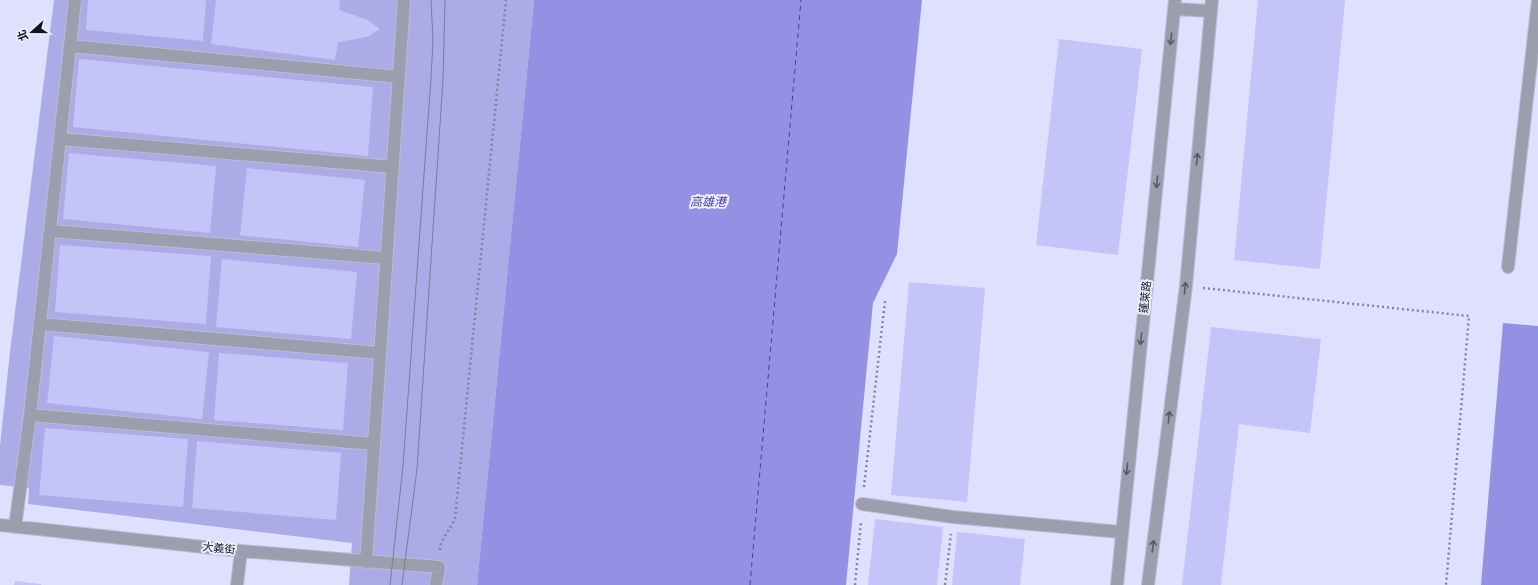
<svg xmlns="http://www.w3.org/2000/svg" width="1538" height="585" font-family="'Fira Sans','Noto Sans TC',sans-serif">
  <rect width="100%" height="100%" fill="#dfe0fd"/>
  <path fill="#ababe7" d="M54 0H534L477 585H349L352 543 28 504 29 488 0 485V446L10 352Z"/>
  <path fill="#9391e4" d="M534 0H922L897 254 873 303 846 585H477Z
    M1503 323 1538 326V585H1481Z"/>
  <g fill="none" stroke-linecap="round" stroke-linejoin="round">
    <path stroke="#4a3d9d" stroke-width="1" stroke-dasharray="5 4" stroke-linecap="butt" d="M750 585 801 0"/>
  </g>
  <path fill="#c4c4f8" d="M88 0H206L203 41 86 30Z
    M216 0H340L339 10 368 20 380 29 367 37 338 42 335 60 211 44Z
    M1258 0H1345L1320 269 1234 260Z
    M1059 39 1142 49 1118 255 1036 245Z
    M79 59 373 87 368 156 73 127Z
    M69 153 216 166 210 233 63 219Z
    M247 168 365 180 358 247 240 235Z
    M60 245 211 256 206 324 55 312Z
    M222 259 357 272 351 339 216 327Z
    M909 282 985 288 967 502 891 495Z
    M1211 327 1321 339 1310 433 1239 424 1221 585H1182Z
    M54 336 209 352 202 419 47 403Z
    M219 353 348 363 343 430 214 420Z
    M45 428 188 439 183 507 39 495Z
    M197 441 341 453 336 520 192 508Z
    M875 519 943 527 937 585H868Z
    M957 532 1025 539 1020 585H952Z
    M15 581 41 584V585H14Z"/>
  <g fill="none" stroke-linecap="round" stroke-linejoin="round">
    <g stroke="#babbd5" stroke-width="14">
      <path id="minor" d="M1175 9 1211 11
        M70 46 399 77
        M60 139 393 167
        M50 231 386 258
        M1508 267 1538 0
        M40 324 380 353
        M30 415 374 444
        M862 504 953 517 1121 532
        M0 525 241 551 439 567 436 585
        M15 527 30 415 75 0
        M366 562 404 0
        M237 585 241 551
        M1117 585 1175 0
        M1148 585 1186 286 1212 0"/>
    </g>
    <path stroke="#838399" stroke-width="2.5" stroke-dasharray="2 3" stroke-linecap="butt" d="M1203 288 1469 316 1446 585
      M864 487 885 301
      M440 550 441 543 455 519 506 0
      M855 585 861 522
      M945 585 951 534"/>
    <use href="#minor" stroke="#9d9ead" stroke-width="12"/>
    <path stroke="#7d7e93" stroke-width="1" d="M390 585 403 466 431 78 433 41 431 0
      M402 585 417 469 443 80 445 0"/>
  </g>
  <defs><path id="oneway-shaft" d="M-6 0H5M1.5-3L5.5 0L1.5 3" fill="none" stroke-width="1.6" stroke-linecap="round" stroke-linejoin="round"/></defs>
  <g stroke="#585966">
    <use href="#oneway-shaft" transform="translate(1171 39) rotate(96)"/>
    <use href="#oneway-shaft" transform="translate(1197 159) rotate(-85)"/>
    <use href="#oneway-shaft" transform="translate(1157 182) rotate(96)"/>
    <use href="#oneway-shaft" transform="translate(1185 288) rotate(-84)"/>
    <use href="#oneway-shaft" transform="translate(1141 339) rotate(96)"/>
    <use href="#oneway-shaft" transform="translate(1169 417) rotate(-83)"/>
    <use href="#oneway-shaft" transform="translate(1127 469) rotate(96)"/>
    <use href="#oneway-shaft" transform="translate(1153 546) rotate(-83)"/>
  </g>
  <g text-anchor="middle" stroke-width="4" stroke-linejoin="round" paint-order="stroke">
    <g font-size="11" fill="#141420" stroke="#eeeffd">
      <text transform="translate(1145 297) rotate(-84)" y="4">蓬萊路</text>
      <text transform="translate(219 548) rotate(6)" y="4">大義街</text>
    </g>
    <g font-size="12" font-style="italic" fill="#4a3d9d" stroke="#eeeffd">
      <text x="708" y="206">高雄港</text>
    </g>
  </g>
  <g transform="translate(32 32) rotate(249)" stroke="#eeeffd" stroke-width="3" paint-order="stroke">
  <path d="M0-3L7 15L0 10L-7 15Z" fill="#141420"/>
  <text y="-6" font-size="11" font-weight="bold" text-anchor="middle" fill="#141420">北</text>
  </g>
</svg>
